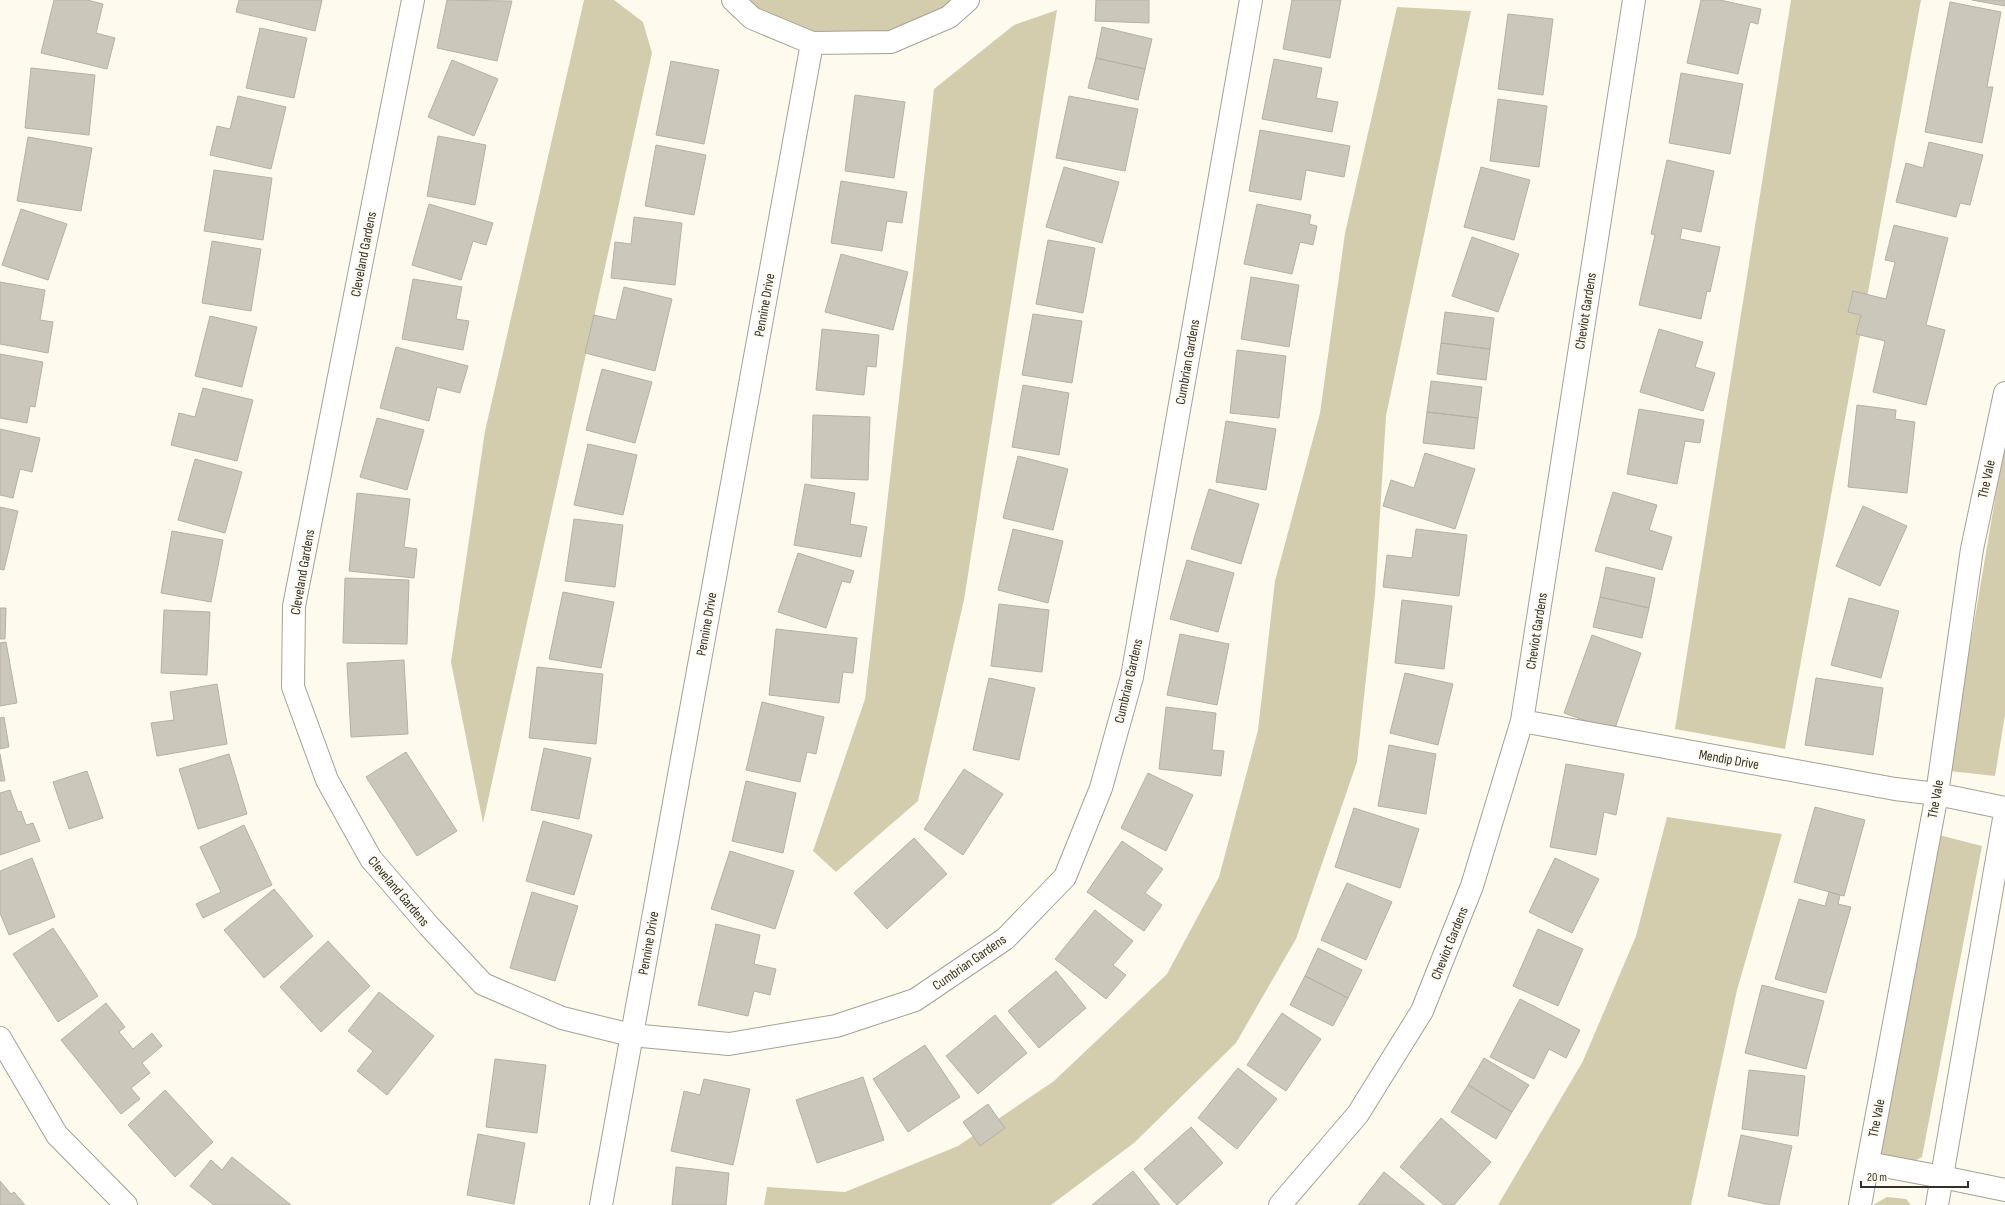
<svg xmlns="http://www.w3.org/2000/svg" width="2005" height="1205" font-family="'Sofia Sans Condensed',sans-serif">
  <rect width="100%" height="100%" fill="#fefbee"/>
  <path fill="#d4cdad" d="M584 0H614L643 22 652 53 483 823 451 662 485 431Z
    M733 0H968L891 42 812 43Z
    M1791 0H1921L1785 749 1675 729Z
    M1397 7 1471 11 1386 416 1375 595 1357 762 1296 939 1236 1043 1134 1143 1051 1205H764L767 1187 845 1192 958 1146 1054 1081 1167 974 1219 877 1258 730 1275 581 1320 413 1345 233Z
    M1057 10 964 600 918 801 836 872 813 851 865 699 934 89 1014 25Z
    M2005 440V715L1995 776 1949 771Z
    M1667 817 1782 834 1737 990 1691 1205H1498L1583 1061 1636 936Z
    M1939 835 1982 846 1922 1157C1900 1170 1894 1169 1875 1151Z
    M1887 1197 1906 1199 1911 1205H1873Z"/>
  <path fill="#cbc8bb" stroke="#b4b1a5" d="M54 0H87L103 4 96 33 115 38 107 69 41 53Z
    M239 0H322L315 31 236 12Z
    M447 0 512 1 497 61 437 48Z
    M1096 0H1149V23L1095 21Z
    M1292 0H1341L1330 58 1283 49Z
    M1701 0H1720L1761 9 1758 24 1750 22 1738 74 1687 63Z
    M1972 0H2005V6Z
    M1950 2 2001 12 1987 87H1993L1982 143 1925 132Z
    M1508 14 1553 19 1543 95 1498 89Z
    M1102 27 1152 39 1145 69 1096 58Z
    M260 28 307 38 294 98 246 88Z
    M1096 58 1145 69 1138 100 1088 88Z
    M1274 59 1322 68 1316 98 1338 102 1332 132 1262 119Z
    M452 60 498 79 474 136 428 117Z
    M671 61 719 70 704 144 656 135Z
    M31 68 95 75 89 135 25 128Z
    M1681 73 1743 84 1730 154 1669 143Z
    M855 95 905 102 894 178 845 171Z
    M238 96 286 107 271 169 210 155 217 126 230 129Z
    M1069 96 1138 109 1125 171 1056 158Z
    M1498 99 1547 106 1539 167 1490 161Z
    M1260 130 1350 146 1344 177 1306 170 1301 200 1249 191Z
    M438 136 486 145 475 205 427 196Z
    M28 137 92 148 81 211 17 201Z
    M1929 142 1983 155 1970 205 1960 203 1956 217 1896 202 1906 163 1923 168Z
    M656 145 706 155 694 215 645 206Z
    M1667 160 1714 171 1701 232 1682 228 1680 239 1720 247 1710 292 1707 291 1701 319 1639 305 1655 235 1651 234Z
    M1064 167 1119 182 1102 243 1046 227Z
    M1481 167 1530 180 1514 240 1464 227Z
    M214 170 272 178 263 240 204 231Z
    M841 181 907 192 902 223 887 221 882 251 831 243Z
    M429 204 493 223 486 245 473 241 461 280 412 265Z
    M1257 204 1311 215 1309 224 1317 226 1313 245 1300 242 1292 274 1244 264Z
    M21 209 67 224 48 280 2 265Z
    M634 217 682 223 675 285 611 278 615 242 631 244Z
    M1894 225 1948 238 1926 325 1945 330 1926 405 1873 392 1885 341 1856 334 1861 315 1848 312 1853 291 1886 299 1895 262 1885 260Z
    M1472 237 1519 254 1498 312 1452 296Z
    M1048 240 1095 248 1083 313 1036 304Z
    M212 241 261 249 251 311 202 303Z
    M841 254 908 272 893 330 825 312Z
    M1251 277 1299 285 1289 347 1241 339Z
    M413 279 462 287 456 319 469 321 463 350 402 339Z
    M0 282 45 290 40 320 53 322 48 353 0 344Z
    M624 287 672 299 655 371 585 353 594 315 616 320Z
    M1445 312 1494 318 1490 349 1441 343Z
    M1033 314 1082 321 1072 383 1022 375Z
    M210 316 257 327 242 387 195 376Z
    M822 329 879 335 876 367 867 366 864 395 816 390Z
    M1659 329 1703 342 1695 367 1715 373 1703 411 1640 392Z
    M1441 343 1490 349 1486 380 1437 374Z
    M396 347 468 366 460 393 437 387 429 421 380 408Z
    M1237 350 1286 356 1279 418 1230 413Z
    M0 354 43 362 35 407 30 406 27 423 0 418Z
    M602 369 652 382 635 443 586 430Z
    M1431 381 1482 387 1478 418 1427 412Z
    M1023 385 1069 393 1059 455 1012 447Z
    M203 388 253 400 237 461 171 445 179 413 195 417Z
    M1857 405 1896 410 1895 419 1915 422 1907 493 1848 487Z
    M1639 409 1704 420 1700 443 1685 441 1677 484 1627 474Z
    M1427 412 1478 418 1474 449 1423 443Z
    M813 415 870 417 868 480 811 478Z
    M377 418 424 430 407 490 360 477Z
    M1226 421 1276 429 1266 490 1216 482Z
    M0 429 40 438 32 472 20 469 13 498 0 495Z
    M588 444 637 455 623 515 574 505Z
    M1425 453 1475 469 1455 529 1383 506 1391 480 1414 488Z
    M1018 456 1068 469 1053 530 1003 518Z
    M195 459 242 472 225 533 178 520Z
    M805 484 855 493 850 524 867 527 861 557 794 545Z
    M1209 489 1259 504 1241 564 1191 549Z
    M1613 492 1657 505 1649 530 1672 537 1662 570 1595 551Z
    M357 493 410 499 404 547 417 549 414 578 349 571Z
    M1863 506 1907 526 1880 586 1836 566Z
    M0 507 18 511 4 570 0 569Z
    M574 519 623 525 615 587 565 581Z
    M1013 529 1063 541 1048 603 998 590Z
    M1416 529 1467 535 1459 596 1383 587 1387 555 1412 558Z
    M172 531 223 540 211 602 161 593Z
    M798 553 854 571 850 583 842 581 826 628 778 612Z
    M1187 560 1234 573 1218 632 1170 619Z
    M1606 567 1655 578 1649 608 1600 597Z
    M345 578 409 580 407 644 343 643Z
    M563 592 614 602 601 668 549 659Z
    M1600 597 1649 608 1642 638 1593 627Z
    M1849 598 1899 611 1881 678 1831 665Z
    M1402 600 1452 606 1444 669 1395 663Z
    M999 604 1049 610 1042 672 991 666Z
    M0 608H6L5 639H0Z
    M164 610 210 612 207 675 161 673Z
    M776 629 857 638 853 673 843 672 839 703 769 695Z
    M1180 634 1229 644 1217 705 1167 695Z
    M1592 635 1641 653 1614 731 1564 713Z
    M6 642 17 703 0 706V643Z
    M404 660 408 734 351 737 347 663Z
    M537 667 603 674 596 744 529 738Z
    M1405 673 1453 684 1438 745 1390 733Z
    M989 678 1035 688 1019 760 973 750Z
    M1816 678 1883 688 1873 755 1805 745Z
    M217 684 227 744 157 756 151 723 174 720 170 692Z
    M762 702 824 717 816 754 807 752 800 782 746 770Z
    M1166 707 1216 713 1212 750 1224 751 1221 776 1159 769Z
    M4 717 9 747 0 749V718Z
    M1389 745 1436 754 1426 814 1378 806Z
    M544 748 591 758 579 819 531 810Z
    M406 752 457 831 417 856 366 777Z
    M0 754 5 781H0Z
    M229 754 247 814 198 829 179 769Z
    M1566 764 1624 774 1616 815 1604 812 1596 855 1550 847Z
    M964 769 1003 794 963 855 924 829Z
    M87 771 103 818 69 829 53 782Z
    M1148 773 1193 795 1166 851 1121 828Z
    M746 781 796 793 783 853 732 841Z
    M10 790 18 812 21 811 26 825 33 823 40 841 0 855V793Z
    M1815 807 1865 820 1844 896 1794 882Z
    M1354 808 1419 829 1400 888 1335 867Z
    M543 821 592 835 574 895 526 881Z
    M244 825 272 885 203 918 196 904 221 892 200 847Z
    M914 838 947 874 887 929 854 893Z
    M1122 841 1163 869 1145 893 1162 905 1144 931 1087 892Z
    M730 851 794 871 775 929 711 909Z
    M32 858 55 917 9 935 0 913V871Z
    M1555 858 1599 879 1572 933 1529 912Z
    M1347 883 1392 902 1366 960 1321 940Z
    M274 889 313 936 264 978 224 930Z
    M532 892 578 906 555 981 510 968Z
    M1829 892 1840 895 1838 904 1851 907 1826 993 1775 979 1799 899 1825 906Z
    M1095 910 1133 941 1113 965 1126 975 1106 999 1055 959Z
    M716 924 760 935 754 964 776 969 770 995 754 991 748 1016 698 1005Z
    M53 928 98 996 58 1022 13 954Z
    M1538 929 1583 949 1558 1006 1513 986Z
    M328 941 370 986 321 1032 280 987Z
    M1318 948 1362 970 1348 998 1305 976Z
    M1056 971 1086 1008 1039 1048 1008 1011Z
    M1305 976 1348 998 1333 1026 1290 1005Z
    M1762 985 1824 1001 1806 1069 1745 1053Z
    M379 992 434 1036 387 1095 357 1071 373 1051 348 1031Z
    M1520 999 1580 1030 1566 1058 1549 1049 1534 1079 1490 1057Z
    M106 1003 125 1027 119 1032 133 1049 152 1033 162 1046 142 1063 150 1073 131 1088 140 1099 121 1114 61 1040Z
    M1282 1013 1321 1039 1286 1091 1247 1065Z
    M995 1015 1027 1053 978 1094 946 1056Z
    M925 1045 960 1097 908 1132 873 1079Z
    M1484 1058 1529 1085 1512 1112 1468 1085Z
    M495 1059 546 1065 537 1133 486 1127Z
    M1238 1068 1277 1099 1237 1149 1198 1118Z
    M1749 1070 1805 1076 1798 1136 1742 1129Z
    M863 1077 884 1140 817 1163 796 1100Z
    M704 1079 750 1089 733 1165 671 1151 684 1091 700 1095Z
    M1468 1085 1512 1112 1496 1139 1451 1112Z
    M165 1090 213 1142 175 1177 128 1125Z
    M988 1104 1005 1128 980 1146 963 1122Z
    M1441 1118 1491 1162 1454 1205H1444L1400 1167Z
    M1191 1127 1223 1163 1177 1205 1144 1169Z
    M478 1134 525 1143 514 1204 467 1195Z
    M1741 1135 1792 1146 1779 1205H1770L1728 1196Z
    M232 1157 291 1205H214L190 1186 211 1160 222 1170Z
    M676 1167 729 1173 726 1205H672Z
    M1133 1171 1160 1205H1092Z
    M1384 1172 1425 1205H1358Z
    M0 1181 11 1194 14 1192 25 1205H0Z"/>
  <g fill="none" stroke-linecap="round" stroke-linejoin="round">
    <g stroke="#a4a195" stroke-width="24">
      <path id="street" d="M413 0 294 606 293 687 327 780 371 859 429 926 483 984 562 1018 631 1035 729 1044 836 1026 915 1000 1005 939 1065 877 1101 788 1132 677 1251 0
        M733 0 752 18 812 43 891 42 949 17 968 0
        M1522 721 1895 789 1937 794
        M0 1038 57 1135 126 1205
        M1942 1177 2005 1190
        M601 1205 812 43
        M1280 1205 1358 1114 1422 1011 1472 886 1522 721 1634 0"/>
    </g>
    <g stroke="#a4a195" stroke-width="24">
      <path id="secondary" d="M1937 794 2005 808
        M1868 1163 1942 1177
        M1860 1205 1937 794 1972 549 2005 393
        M1937 1205 2005 813"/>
    </g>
    <use href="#street" stroke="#fff" stroke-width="22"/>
    <use href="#secondary" stroke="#fff" stroke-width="22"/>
  </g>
  <g text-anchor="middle" stroke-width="3.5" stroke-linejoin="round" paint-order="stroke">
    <g font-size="14" fill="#32312c" stroke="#fefbee">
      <text transform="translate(363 254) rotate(-79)" y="5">Cleveland Gardens</text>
      <text transform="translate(764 305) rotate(-80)" y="5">Pennine Drive</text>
      <text transform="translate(1585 311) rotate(-81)" y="5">Cheviot Gardens</text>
      <text transform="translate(1187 362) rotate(-80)" y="5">Cumbrian Gardens</text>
      <text transform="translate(1986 479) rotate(-78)" y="5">The Vale</text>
      <text transform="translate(302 572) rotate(-80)" y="5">Cleveland Gardens</text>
      <text transform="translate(706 624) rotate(-80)" y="5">Pennine Drive</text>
      <text transform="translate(1536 631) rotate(-81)" y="5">Cheviot Gardens</text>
      <text transform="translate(1128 681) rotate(-77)" y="5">Cumbrian Gardens</text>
      <text transform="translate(1729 759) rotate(10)" y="5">Mendip Drive</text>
      <text transform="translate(1935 799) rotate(-80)" y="5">The Vale</text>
      <text transform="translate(399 891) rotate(50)" y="5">Cleveland Gardens</text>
      <text transform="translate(648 943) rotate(-80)" y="5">Pennine Drive</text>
      <text transform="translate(1449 943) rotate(-68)" y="5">Cheviot Gardens</text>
      <text transform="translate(969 962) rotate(-35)" y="5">Cumbrian Gardens</text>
      <text transform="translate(1876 1118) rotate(-79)" y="5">The Vale</text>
    </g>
  </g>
  <path d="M1861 1181v6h107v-6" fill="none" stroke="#32312c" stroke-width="2"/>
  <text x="1867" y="1181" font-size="12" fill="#32312c" stroke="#fefbee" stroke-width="3" paint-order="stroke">20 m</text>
</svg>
